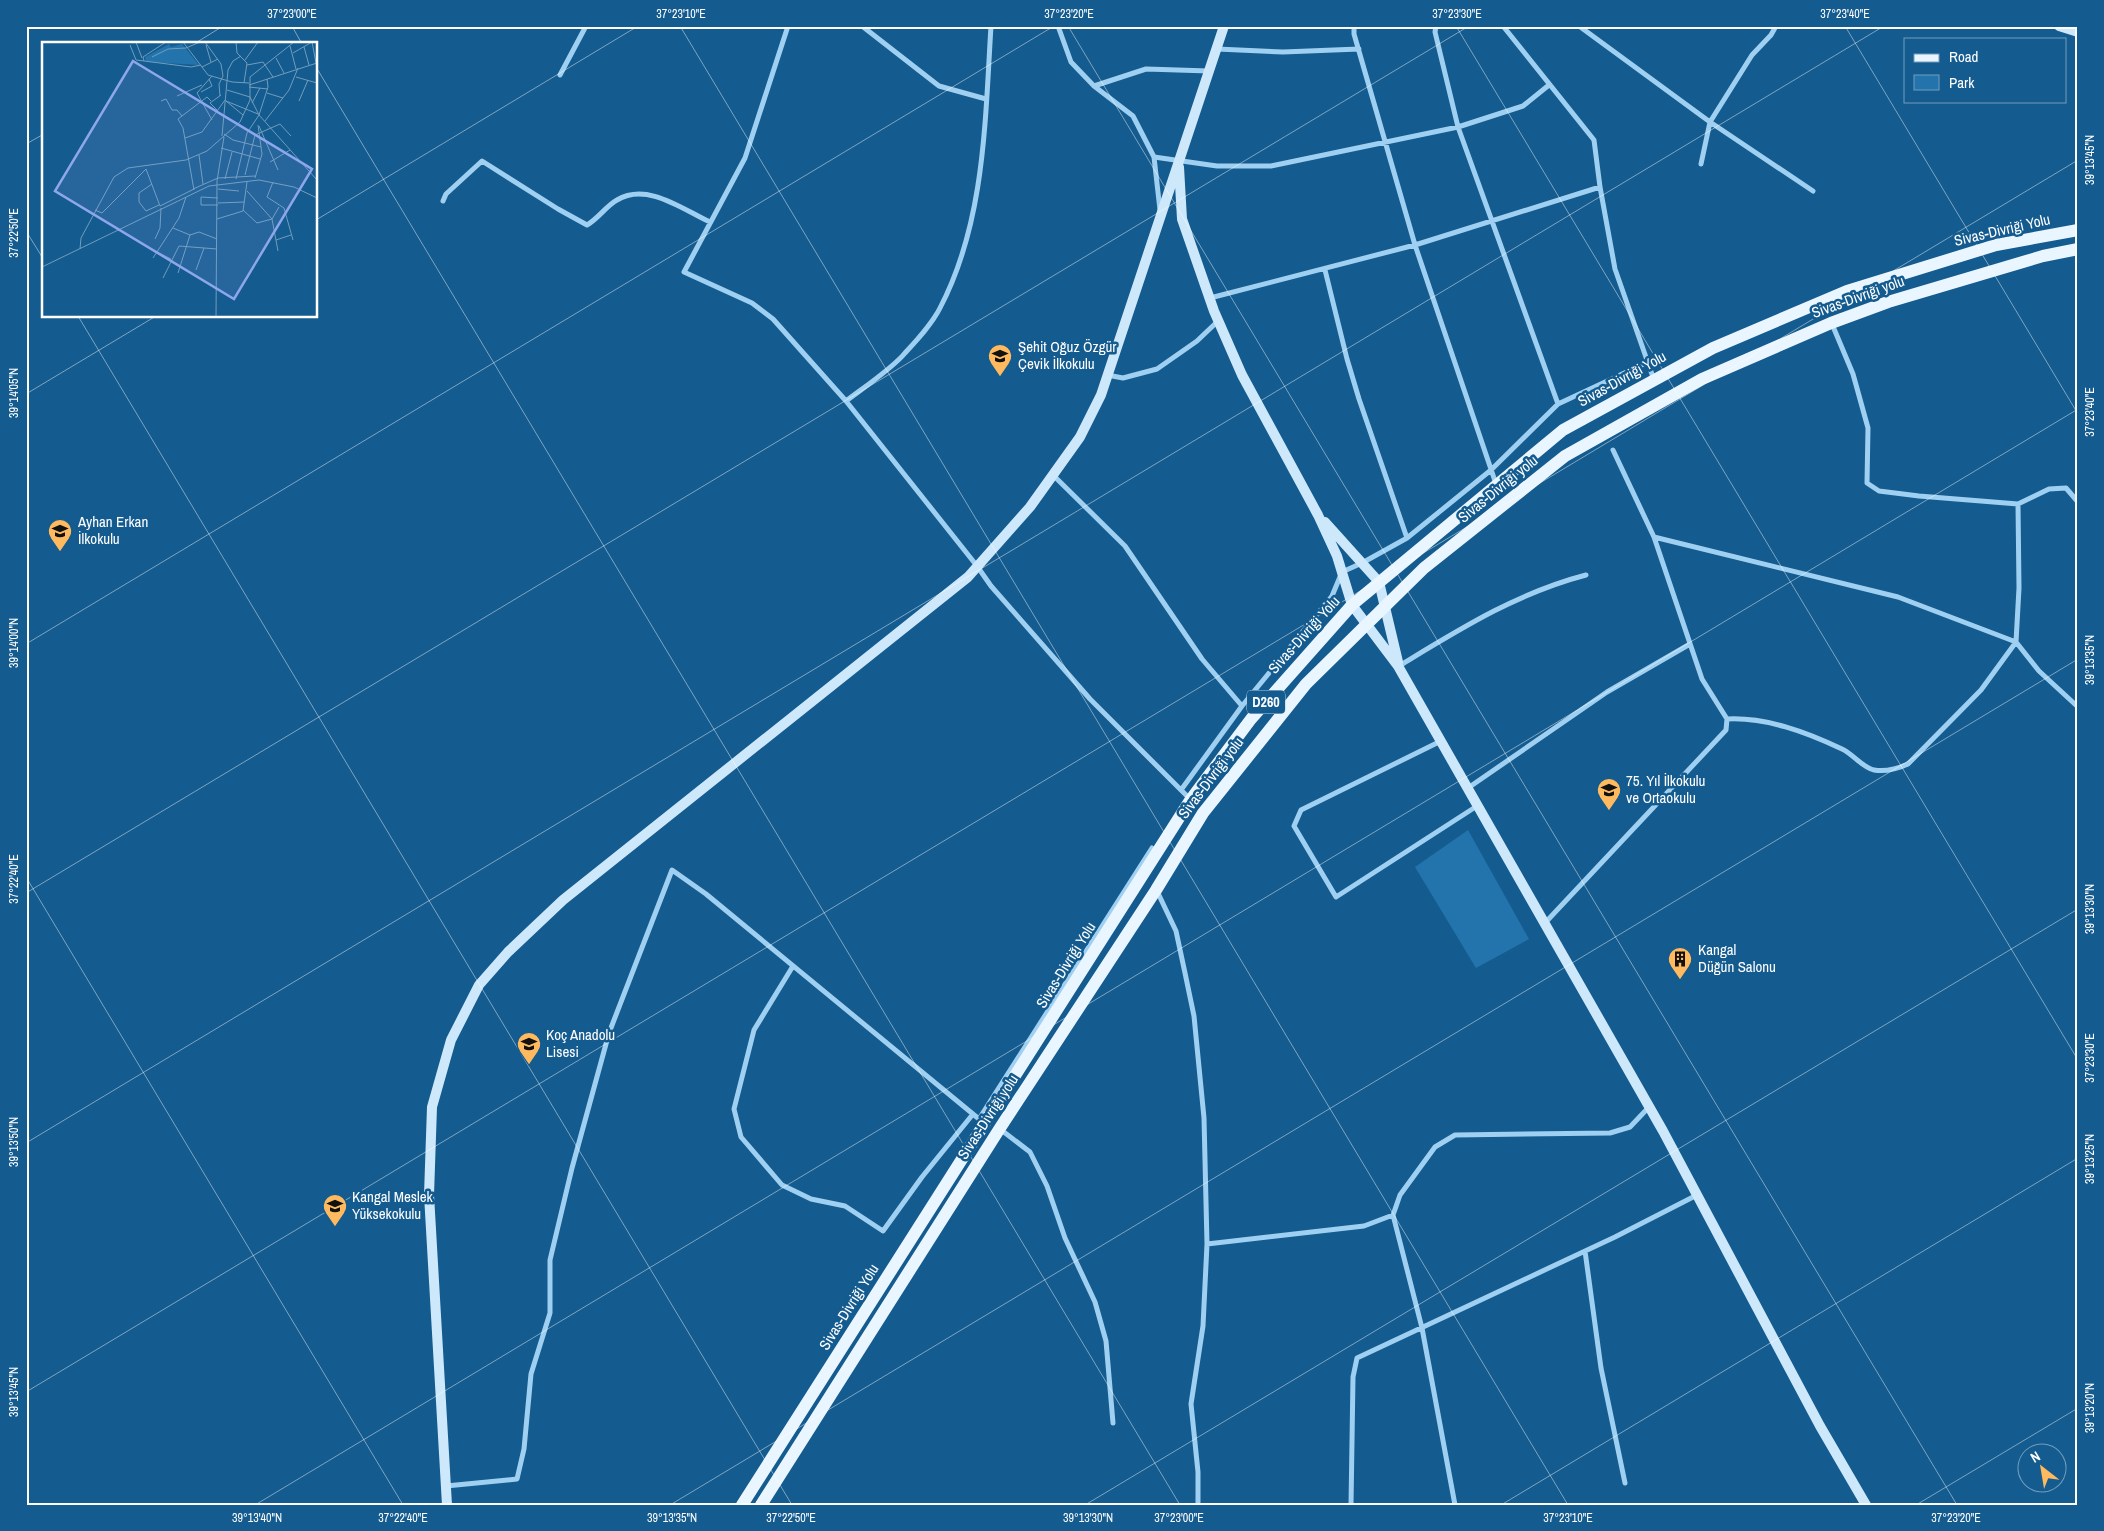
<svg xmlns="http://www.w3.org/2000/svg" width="2104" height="1531" font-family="'Archivo Narrow',sans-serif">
  <rect width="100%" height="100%" fill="#145b8f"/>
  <path fill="#2374ac" d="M1468 830 1529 939 1476 968 1415 867Z"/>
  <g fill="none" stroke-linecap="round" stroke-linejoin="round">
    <path stroke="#9fd0f1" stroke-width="5" d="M788 26 745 158 684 272 752 303 773 319 846 401 977 566 991 586 1090 699 1190 799
      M862 26 939 86 986 99
      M1058 26 1071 62 1094 86 1133 116 1154 157 1160 210
      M1354 26V34L1415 245 1496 484
      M1436 26 1435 32 1458 127 1558 404
      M1503 26 1594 140 1600 187 1615 269 1654 380
      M1579 26 1710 122 1813 191
      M1217 49 1283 52 1359 49
      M560 75 586 26
      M1094 86 1146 69 1209 71
      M1154 157 1217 166H1271L1458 127 1523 106 1549 85
      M1701 164 1710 122 1752 55 1771 35 1776 26
      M443 201 446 194 482 161 558 209 587 225C599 218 606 206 617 200 647 182 682 209 710 222
      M1325 270 1347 359 1359 399 1407 538
      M1210 298 1415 245 1600 187
      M1832 324 1853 374 1868 428 1867 483 1879 491 1919 496 2018 504 2049 489 2066 488 2078 502
      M1107 375 1123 378 1157 369 1197 341 1218 321
      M846 401C863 388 893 368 905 353 917 340 932 324 940 308 985 222 985 121 991 26
      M1053 475 1125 546 1202 659 1242 706
      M1654 537 1898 597 2016 642 2039 671 2078 707
      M1399 666C1460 629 1517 593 1586 575
      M1727 719C1766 717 1806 732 1842 749 1853 754 1863 768 1874 770 1886 772 1897 769 1908 764L1981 690 2016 642 2019 588 2018 504
      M1441 741 1301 810 1294 826 1336 897 1477 806
      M1468 788 1607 692 1690 644
      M1181 790 1242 706 1332 596 1342 572 1362 563 1407 538 1491 470 1558 404 1648 362
      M1157 891 1176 931 1185 973 1194 1016 1204 1118 1207 1244 1203 1326 1191 1404 1198 1472V1505
      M1544 924 1726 730 1727 719 1702 679 1654 537 1613 450
      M793 966 754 1030 734 1109 741 1137 782 1185 811 1199 845 1206 883 1231 922 1177 973 1114
      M1000 1129 1030 1152 1047 1186 1065 1238 1095 1302 1106 1341 1113 1423
      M1207 1244 1364 1226 1393 1215
      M1585 1251 1601 1368 1625 1483
      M446 1486 517 1479 524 1449 531 1374 550 1313V1260L572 1168 609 1033 672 870 706 894 979 1119 1152 848
      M1351 1505 1353 1377 1357 1358 1615 1237 1697 1195
      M1455 1505 1422 1328 1393 1215 1400 1195 1435 1147 1455 1135 1610 1133 1630 1127 1649 1107"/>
    <path stroke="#cde8fb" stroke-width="10" d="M2059 26 2078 32
      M1179 167 1182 219 1214 311 1242 375 1318 515 1337 556 1352 605 1398 666 1663 1131 1820 1426 1866 1505
      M1325 522 1379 582 1398 662
      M447 1505 429 1195 432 1107 451 1040 479 985 508 952 563 900 968 577 1030 507 1080 437 1101 395 1224 26"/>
    <path stroke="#e9f5ff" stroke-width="12" d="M742 1505 1191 799 1251 719 1352 605 1563 430 1713 348 1847 291 1996 245 2078 230
      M761 1505 1000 1128 1156 890 1203 813 1306 684 1424 568 1565 456 1702 379 1831 323 1888 302 2043 256 2078 249"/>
  </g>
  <path fill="none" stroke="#fff" stroke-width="1" stroke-opacity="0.45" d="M292 26 302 44M680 26 1568 1505M1068 26 1957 1505M1456 26 2078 1060M1845 26 2078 414M194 44 223 26M316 67 1180 1505M26 144 44 134M316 220 638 26M26 231 44 260M78 316 792 1505M26 394 156 316M26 644 1054 26M26 877 403 1505M26 893 1469 26M26 1143 1884 26M26 1392 2078 160M255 1505 2078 409M670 1505 2078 659M1085 1505 2078 909M1501 1505 2078 1158M1916 1505 2078 1408"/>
  <defs>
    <g id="school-pin" transform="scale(1.25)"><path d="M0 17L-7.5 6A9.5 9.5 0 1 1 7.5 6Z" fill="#ffba5f" stroke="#145b8f"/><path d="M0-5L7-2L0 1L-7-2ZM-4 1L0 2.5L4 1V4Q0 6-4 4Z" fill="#111"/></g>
    <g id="building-pin" transform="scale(1.25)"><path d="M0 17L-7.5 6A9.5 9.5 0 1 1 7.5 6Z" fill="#ffba5f" stroke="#145b8f"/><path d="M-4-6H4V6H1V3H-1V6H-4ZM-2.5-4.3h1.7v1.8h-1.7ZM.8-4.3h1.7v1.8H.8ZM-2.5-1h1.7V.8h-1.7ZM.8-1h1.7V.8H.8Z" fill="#111"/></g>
    <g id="university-pin" transform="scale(1.25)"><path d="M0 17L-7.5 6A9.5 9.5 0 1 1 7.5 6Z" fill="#ffba5f" stroke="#145b8f"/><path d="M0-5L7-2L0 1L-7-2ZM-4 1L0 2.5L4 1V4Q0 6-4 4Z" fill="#111"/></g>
  </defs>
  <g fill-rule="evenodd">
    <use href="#school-pin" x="1000" y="356"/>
    <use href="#school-pin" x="60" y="531"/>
    <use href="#school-pin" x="1609" y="790"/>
    <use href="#building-pin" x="1680" y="959"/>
    <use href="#school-pin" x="529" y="1044"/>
    <use href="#university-pin" x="335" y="1206"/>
  </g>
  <g text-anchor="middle" stroke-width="5" stroke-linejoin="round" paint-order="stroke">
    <rect fill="#145b8f" stroke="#b8cedd" stroke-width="1" x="1247" y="690.5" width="38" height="23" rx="4"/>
    <g font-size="14" font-weight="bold" fill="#fff">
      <text x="1266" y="707">D260</text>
    </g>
    <g font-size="15" fill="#fff" stroke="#145b8f">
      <text transform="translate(2002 230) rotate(-13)" y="5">Sivas-Divriği Yolu</text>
      <text transform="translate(1858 297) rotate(-20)" y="5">Sivas-Divriği yolu</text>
      <text transform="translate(1622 379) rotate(-29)" y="5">Sivas-Divriği Yolu</text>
      <text transform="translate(1498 489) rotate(-39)" y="5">Sivas-Divriği yolu</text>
      <text transform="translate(1304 635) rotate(-48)" y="5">Sivas-Divriği Yolu</text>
      <text transform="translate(1211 778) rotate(-53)" y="5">Sivas-Divriği yolu</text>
      <text transform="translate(1066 965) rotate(-58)" y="5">Sivas-Divriği Yolu</text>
      <text transform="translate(988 1117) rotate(-57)" y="5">Sivas-Divriği yolu</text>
      <text transform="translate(849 1307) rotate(-58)" y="5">Sivas-Divriği Yolu</text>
    </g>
    <g font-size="15" fill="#fff" stroke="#145b8f" text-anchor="start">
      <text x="1018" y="352">Şehit Oğuz Özgür<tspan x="1018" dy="17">Çevik İlkokulu</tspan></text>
      <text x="78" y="527">Ayhan Erkan<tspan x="78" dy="17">İlkokulu</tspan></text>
      <text x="1626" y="786">75. Yıl İlkokulu<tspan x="1626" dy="17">ve Ortaokulu</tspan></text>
      <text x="1698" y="955">Kangal<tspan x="1698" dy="17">Düğün Salonu</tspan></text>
      <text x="546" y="1040">Koç Anadolu<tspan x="546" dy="17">Lisesi</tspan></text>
      <text x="352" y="1202">Kangal Meslek<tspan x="352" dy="17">Yüksekokulu</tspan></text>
    </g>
  </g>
  <g transform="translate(42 42)">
    <rect width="275" height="275" fill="#145b8f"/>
    <path d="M127 2 129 5 140 2 157 23 104 20 103 15Z" fill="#2374ac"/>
    <path fill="none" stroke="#729dbc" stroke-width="1" d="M94 0 100 16M124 0 101 15 102 19 149 25 159 23M141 0 166 33 190 40 207 41M163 0 179 22 181 34 177 42 178 54M194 0 195 11 205 21 202 41M270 0 275 26M88 3 94 18 102 19M164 3 169 20M248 4 254 27M262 5 267 23M251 11 270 0M110 15 126 7 144 6 158 0M234 16 242 31M203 18 216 0M205 23 221 20 231 35M160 25 176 17M170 34 155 51 170 78M254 35 275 41M207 43 275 21M207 45 226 47M185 48 208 55 217 73 275 138M159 50 170 44 167 37M225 51 241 56M135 54 160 43M119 59 124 57 130 68H135L140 74M184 59 216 72M184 59 201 73M257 59 266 38M210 61 218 46M176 69 168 61 179 53M223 79 247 48 256 26M217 84 236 128M182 92 191 98 219 105M180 94 186 28 191 19 199 14M143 96 160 90 183 58M179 106 218 117M157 113 161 142M228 120 248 108M203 133 213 93 238 82 249 94M213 136 220 112 216 83M183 137 190 110M194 137 205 91 217 73 226 45 225 37M231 140 225 155 242 166 251 198M110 142 97 151V160L104 169 117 163M151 147 176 136 213 134M176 147 197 149M152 148 141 86 136 77 165 55 169 59M205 149 230 177 236 209M176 161 202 160M176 163H159V155L176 156M53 168 60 171 104 127 118 164 152 147M201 168 215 181 230 177 237 165M175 177 201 169 205 140M131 186 148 193M113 197 118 186 119 166M234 198 249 193M38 207 39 196 72 135 86 126 144 118 165 109 198 80 208 58V35L252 0M115 210 129 217M111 216 137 176 144 155M0 225 167 144 217 138 252 145 275 156M154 228 162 206M136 231 148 193 157 190 175 197M121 236 137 204 175 207M174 275 175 139 182 95"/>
    <path fill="#8ea6ec" fill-opacity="0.15" stroke="#8ea6ec" stroke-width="2.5" d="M91 19 270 127 192 257 13 149Z"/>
    <rect width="275" height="275" fill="none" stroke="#fff" stroke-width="2.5"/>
  </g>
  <rect width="2104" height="1531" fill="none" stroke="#145b8f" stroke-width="55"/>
  <rect x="1904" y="38" width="162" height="65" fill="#145b8f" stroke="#729dbc"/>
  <rect x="1914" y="54" width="25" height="8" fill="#e9f5ff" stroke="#729dbc"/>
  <text x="1949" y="62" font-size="15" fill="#ffffff">Road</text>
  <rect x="1914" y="75" width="25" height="15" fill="#2374ac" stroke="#729dbc"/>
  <text x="1949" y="88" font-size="15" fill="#ffffff">Park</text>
  <g transform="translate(2042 1468) rotate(329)"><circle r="24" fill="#145b8f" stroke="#729dbc"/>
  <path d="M0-4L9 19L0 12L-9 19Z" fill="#ffba5f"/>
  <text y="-8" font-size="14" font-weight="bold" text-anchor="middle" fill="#ffffff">N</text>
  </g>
  <rect x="28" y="28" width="2048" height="1476" fill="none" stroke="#fff" stroke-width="2"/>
  <g font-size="12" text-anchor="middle" fill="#fff">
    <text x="292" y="18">37°23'00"E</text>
    <text x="681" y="18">37°23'10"E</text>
    <text x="1069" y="18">37°23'20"E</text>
    <text x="1457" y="18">37°23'30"E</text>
    <text x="1845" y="18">37°23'40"E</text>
    <text transform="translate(2090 160) rotate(-90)" y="4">39°13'45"N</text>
    <text transform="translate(14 233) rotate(-90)" y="4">37°22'50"E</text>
    <text transform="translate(14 393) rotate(-90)" y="4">39°14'05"N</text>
    <text transform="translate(2090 412) rotate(-90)" y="4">37°23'40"E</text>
    <text transform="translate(14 643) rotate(-90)" y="4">39°14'00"N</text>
    <text transform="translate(2090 660) rotate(-90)" y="4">39°13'35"N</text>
    <text transform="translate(14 879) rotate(-90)" y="4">37°22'40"E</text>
    <text transform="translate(2090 909) rotate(-90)" y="4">39°13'30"N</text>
    <text transform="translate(2090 1058) rotate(-90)" y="4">37°23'30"E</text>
    <text transform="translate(14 1142) rotate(-90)" y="4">39°13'50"N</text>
    <text transform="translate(2090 1159) rotate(-90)" y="4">39°13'25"N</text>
    <text transform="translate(14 1392) rotate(-90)" y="4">39°13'45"N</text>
    <text transform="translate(2090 1408) rotate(-90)" y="4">39°13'20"N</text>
    <text x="257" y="1522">39°13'40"N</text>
    <text x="403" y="1522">37°22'40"E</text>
    <text x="672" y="1522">39°13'35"N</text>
    <text x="791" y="1522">37°22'50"E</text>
    <text x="1088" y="1522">39°13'30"N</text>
    <text x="1179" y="1522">37°23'00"E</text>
    <text x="1568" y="1522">37°23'10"E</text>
    <text x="1956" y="1522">37°23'20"E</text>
  </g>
</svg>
